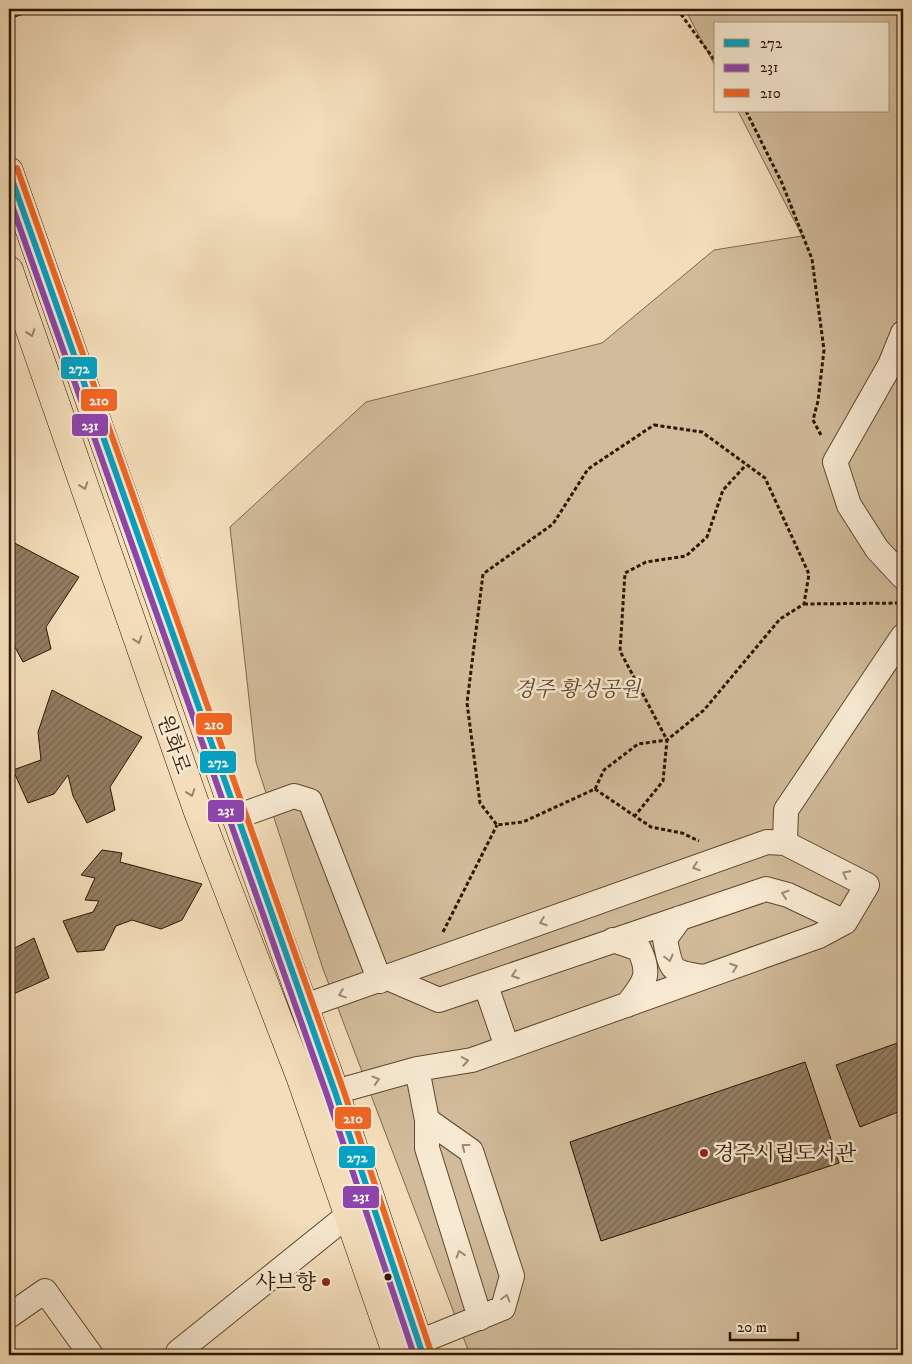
<svg xmlns="http://www.w3.org/2000/svg" width="912" height="1364" font-family="'IM FELL DW Pica','Noto Serif KR',serif">
  <defs>
    <pattern id="building-hatch" width="6" height="6" patternUnits="userSpaceOnUse" patternTransform="scale(1.25)"><rect width="6" height="6" fill="#937d61"/><path d="M-1 1l2-2M0 6l6-6M5 7l2-2" fill="none" stroke="#78654e"/></pattern>
  </defs>
  <rect width="100%" height="100%" fill="#f3ddba"/>
  <filter id="stains"><feTurbulence type="fractalNoise" baseFrequency=".004" numOctaves="4"/><feColorMatrix values="0 0 0 0 .2 0 0 0 0 .09 0 0 0 0 .02 0 0 0 .5 -.17"/></filter>
  <radialGradient id="worn" r=".72"><stop offset=".6" stop-color="#630" stop-opacity="0"/><stop offset="1" stop-color="#630" stop-opacity=".3"/></radialGradient>
  <path fill="#d1bb9a" stroke="#7e684d" d="M685 9H903V1355H470L323 969 256 762 230 527 366 402 602 343 714 250 802 236 738 111H888V24H716V68Z"/>
  <path fill="url(#building-hatch)" stroke="#2c1600" d="M9 9H38L9 19Z
    M9 421 14 424 9 432Z
    M9 540 79 577 46 627 51 649 23 662 9 636Z
    M52 690 142 737 110 787 115 810 87 823 73 796 68 775 54 794 28 803 13 770 41 760 38 732Z
    M102 850 122 853 120 862 202 884 182 920 161 929 132 920 116 926 104 950 77 952 63 921 93 912 99 901 85 900 95 878 81 875Z
    M34 938 49 978 9 996V951Z
    M903 1041V1110L860 1127 836 1065Z
    M805 1062 839 1163 601 1241 570 1142Z"/>
  <g fill="none" stroke-linecap="round" stroke-linejoin="round">
    <g stroke="#5e482e" stroke-width="26">
      <path id="minor" d="M903 333 890 365 835 462 849 505 877 549 903 577
        M236 817 294 796 310 801 380 981
        M785 843 786 810 903 636
        M680 918 665 939C671 972 671 972 704 977
        M613 940 639 949C652 976 644 983 627 1005
        M388 978 439 1000 766 889 788 895 845 922
        M486 986 507 1047
        M305 1006 767 842 785 843 867 885 845 922 819 936 472 1060 417 1069 335 1092
        M417 1069 427 1120 471 1151 512 1276 503 1308 419 1342
        M427 1120V1148L480 1318
        M9 1316 45 1291 91 1355
        M178 1355V1352L348 1215"/>
    </g>
    <g stroke="#2c1600" stroke-width="29">
      <path id="major" d="M9 171 236 817 335 1092 423 1355
        M9 270 198 812 300 1076 397 1355"/>
    </g>
    <path stroke="#2c1600" stroke-width="3" stroke-dasharray="4 2.5" stroke-linecap="butt" d="M677 9 716 62
      M746 111 782 183 812 259 824 350 818 401 813 420 822 437
      M654 425 702 432 765 478 809 574 804 604 780 619 704 710 667 740 638 744 604 770 595 789 523 822 497 825 480 803 467 703 483 574 553 524 588 469Z
      M804 604 903 603
      M595 789 651 827 682 833 699 841
      M634 817 663 781 667 740 620 651 625 573 646 562 686 556 707 537 723 490 746 465
      M443 932 497 825"/>
    <use href="#minor" stroke="#f7e9d2" stroke-width="24"/>
    <use href="#major" stroke="#f3ddba" stroke-width="28"/>
    <g stroke="#f7e9d2" stroke-width="10">
      <path id="bus-1" d="M9 171 335 1092 423 1355"/>
    </g>
    <g stroke="#f7e9d2" stroke-width="10">
      <path id="bus-2" d="M9 197 327 1095 414 1355"/>
    </g>
    <g stroke="#f7e9d2" stroke-width="10">
      <path id="bus-3" d="M17 168 343 1089 431 1352"/>
    </g>
    <use href="#bus-1" stroke="#02a2c4" stroke-width="6"/>
    <use href="#bus-2" stroke="#8e44ad" stroke-width="6"/>
    <use href="#bus-3" stroke="#f26522" stroke-width="6"/>
  </g>
  <defs><path id="oneway-chevron" d="M-2-3.5L2.5 0L-2 3.5" fill="none" stroke-width="1.6" stroke-linecap="round" stroke-linejoin="round" transform="scale(1.25)"/></defs>
  <g stroke="#998366">
    <use href="#oneway-chevron" transform="translate(31 333) rotate(71)"/>
    <use href="#oneway-chevron" transform="translate(84 486) rotate(71)"/>
    <use href="#oneway-chevron" transform="translate(138 640) rotate(71)"/>
    <use href="#oneway-chevron" transform="translate(191 793) rotate(71)"/>
  </g>
  <g stroke="#9c8a74">
    <use href="#oneway-chevron" transform="translate(696 867) rotate(160)"/>
    <use href="#oneway-chevron" transform="translate(846 874) rotate(-152)"/>
    <use href="#oneway-chevron" transform="translate(785 894) rotate(-162)"/>
    <use href="#oneway-chevron" transform="translate(543 922) rotate(160)"/>
    <use href="#oneway-chevron" transform="translate(669 958) rotate(76)"/>
    <use href="#oneway-chevron" transform="translate(734 967) rotate(-20)"/>
    <use href="#oneway-chevron" transform="translate(515 975) rotate(160)"/>
    <use href="#oneway-chevron" transform="translate(342 994) rotate(161)"/>
    <use href="#oneway-chevron" transform="translate(465 1061) rotate(-10)"/>
    <use href="#oneway-chevron" transform="translate(376 1080) rotate(-16)"/>
    <use href="#oneway-chevron" transform="translate(465 1147) rotate(-143)"/>
    <use href="#oneway-chevron" transform="translate(460 1254) rotate(-107)"/>
    <use href="#oneway-chevron" transform="translate(506 1298) rotate(-75)"/>
  </g>
  <g fill="#8f2418" stroke="#f7e9d2" stroke-width="2">
    <circle cx="704" cy="1153" r="5"/>
    <circle cx="326" cy="1282" r="5"/>
  </g>
  <circle fill="#2c1600" stroke="#f7e9d2" stroke-width="2" cx="388" cy="1277" r="4.5"/>
  <g text-anchor="middle" stroke-width="5" stroke-linejoin="round" paint-order="stroke">
    <g font-size="21" font-style="italic" fill="#5e482e" stroke="#f7e9d2">
      <text x="577" y="696">경주 황성공원</text>
    </g>
    <g font-size="21" fill="#2c1600" stroke="#f7e9d2">
      <text transform="translate(174 744) rotate(71)" y="7">원화로</text>
    </g>
    <g font-size="21" fill="#2c1600" stroke="#f7e9d2" text-anchor="start">
      <text x="714" y="1160">경주시립도서관</text>
      <text x="316" y="1289" text-anchor="end">샤브향</text>
    </g>
  </g>
  <g stroke="#f7e9d2" stroke-width="2">
    <rect x="60" y="356" width="38" height="24" rx="5" fill="#02a2c4"/>
    <rect x="80" y="388" width="38" height="24" rx="5" fill="#f26522"/>
    <rect x="71" y="413" width="38" height="24" rx="5" fill="#8e44ad"/>
    <rect x="195" y="712" width="38" height="24" rx="5" fill="#f26522"/>
    <rect x="199" y="750" width="38" height="24" rx="5" fill="#02a2c4"/>
    <rect x="207" y="799" width="38" height="24" rx="5" fill="#8e44ad"/>
    <rect x="334" y="1106" width="38" height="24" rx="5" fill="#f26522"/>
    <rect x="338" y="1145" width="38" height="24" rx="5" fill="#02a2c4"/>
    <rect x="342" y="1185" width="38" height="24" rx="5" fill="#8e44ad"/>
  </g>
  <g font-size="14" text-anchor="middle" font-weight="bold" fill="#fff">
    <text x="79" y="373">272</text>
    <text x="99" y="405">210</text>
    <text x="90" y="430">231</text>
    <text x="214" y="729">210</text>
    <text x="218" y="767">272</text>
    <text x="226" y="815">231</text>
    <text x="353" y="1123">210</text>
    <text x="357" y="1162">272</text>
    <text x="361" y="1201">231</text>
  </g>
  <rect width="912" height="1364" fill="none" stroke="#f3ddba" stroke-width="30"/>
  <rect x="10" y="10" width="892" height="1344" fill="none" stroke="#2c1600" stroke-width="2.5"/>
  <rect x="15" y="15" width="882" height="1334" fill="none" stroke="#2c1600"/>
  <rect x="714" y="22" width="175" height="90" fill="#f7e9d2" stroke="#a6957e"/>
  <rect x="724" y="39" width="25" height="8" fill="#02a2c4" stroke="#a6957e"/>
  <text x="760" y="48" font-size="15" fill="#2c1600">272</text>
  <rect x="724" y="64" width="25" height="8" fill="#8e44ad" stroke="#a6957e"/>
  <text x="760" y="72" font-size="15" fill="#2c1600">231</text>
  <rect x="724" y="89" width="25" height="8" fill="#f26522" stroke="#a6957e"/>
  <text x="760" y="98" font-size="15" fill="#2c1600">210</text>
  <path d="M730 1332v8h68v-8" fill="none" stroke="#2c1600" stroke-width="2.5"/>
  <text x="737" y="1332" font-size="15" fill="#2c1600" stroke="#f7e9d2" stroke-width="4" paint-order="stroke">20 m</text>
  <rect width="100%" height="100%" filter="url(#stains)"/>
  <rect width="100%" height="100%" fill="url(#worn)"/>
</svg>
